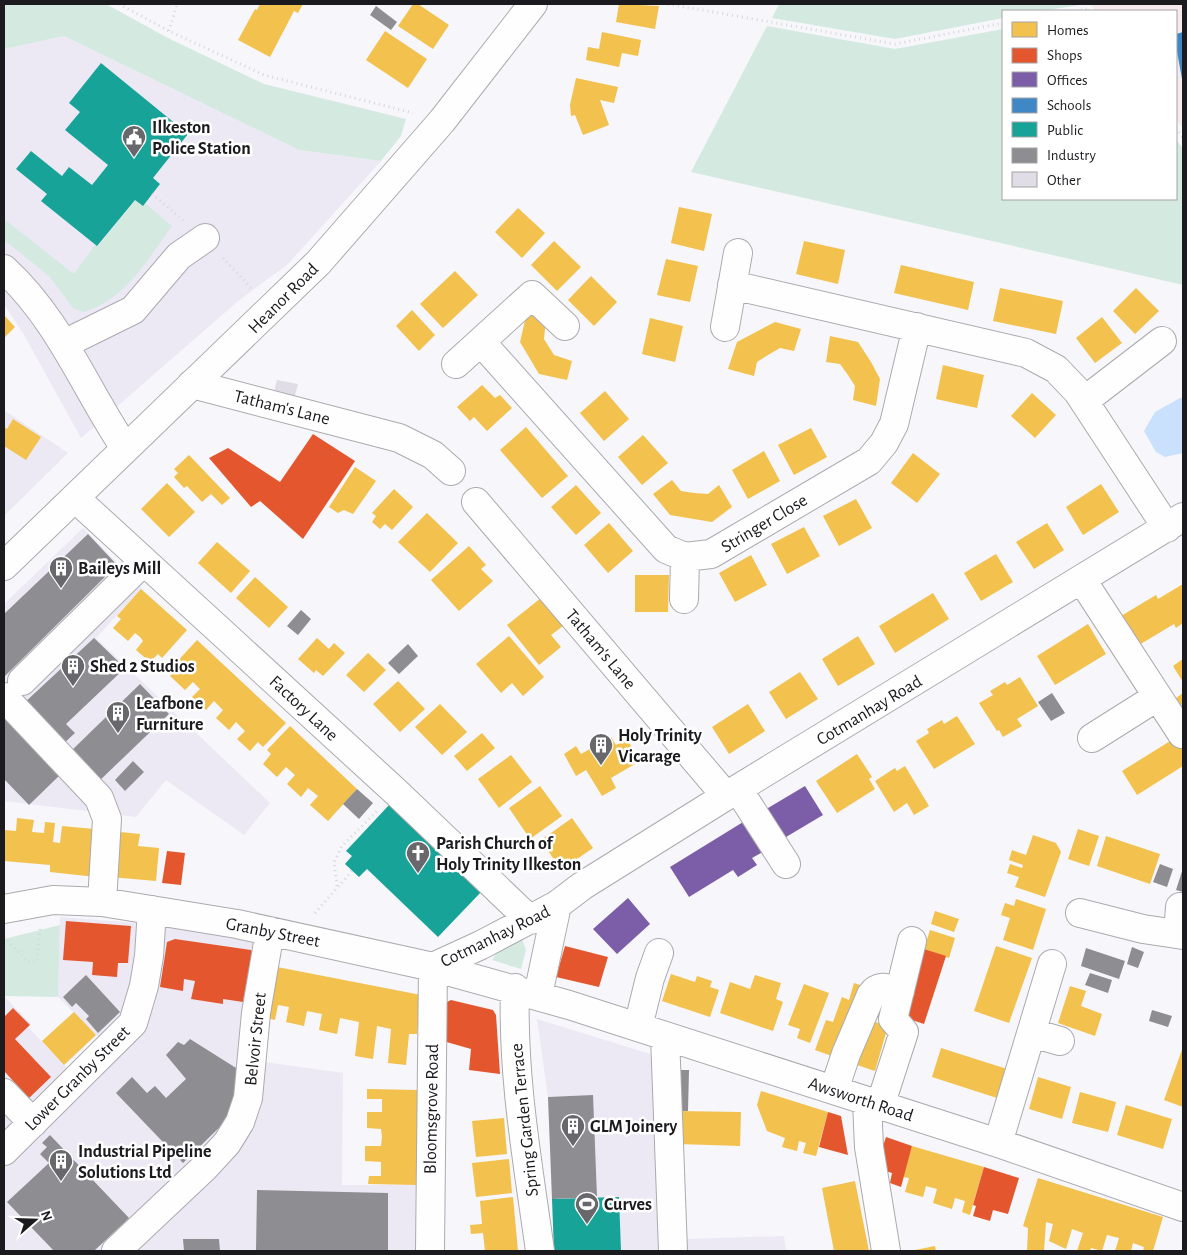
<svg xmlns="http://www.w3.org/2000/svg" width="1187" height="1255" font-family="'Alegreya Sans',sans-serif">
  <rect width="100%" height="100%" fill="#f7f6fb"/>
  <path fill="#ece9f5" d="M64 36 299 150 381 161 288 264 237 302 81 438 24 335 4 304V49Z
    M4 410 68 453 4 516Z
    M83 528 142 588 96 638 270 803 244 835 166 780 136 817 4 801V604Z
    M60 917 163 925 274 945 258 1061 343 1073 342 1185H441V1251H4V996L31 1024 28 1027 71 1072 102 1041 58 997Z
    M537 1019 676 1062 683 1239 784 1236 786 1251H554L548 1097Z"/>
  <path fill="#f5e9eb" d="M1090 4H1183V129L1176 119V11H1096Z"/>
  <path fill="#d4eae0" d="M4 4H106L168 38 264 84 406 119 401 136 381 161 299 150 64 36 4 49Z
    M779 4H1086L1041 11H1003V18L895 39 772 18Z
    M767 26 895 49 1003 29V199H1176V139L1183 149V285L691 172Z
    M135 200 145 203 172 226C147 260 126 300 83 312L73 308 49 276 4 240V219L74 274 95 245 98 246Z
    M60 925 58 997 4 996V939Z
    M522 939 526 950 521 969 492 960 497 952Z"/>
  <path fill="#c9e1fc" d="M1180 398H1183V453L1165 457 1156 452 1144 431 1155 412Z"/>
  <path fill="#f2c14e" d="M260 4H303L298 13 294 11 270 57 238 40 255 9 257 10Z
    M413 4H418L449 25 433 49 398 26Z
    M619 4 659 6 655 29 616 22Z
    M385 31 427 59 408 88 366 60Z
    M602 32 641 40 638 56 622 53 619 67 586 60 588 47 599 49Z
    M576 78 618 87 614 103 600 100 609 125 583 135 575 115 571 116 570 105Z
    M679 207 712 214 704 251 671 243Z
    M518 208 545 233 522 258 495 232Z
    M554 241 581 267 557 291 531 265Z
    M804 241 845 250 838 284 796 274Z
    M666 259 698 266 690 302 657 295Z
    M901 265 974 282 968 310 894 293Z
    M455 271 478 295 443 328 420 304Z
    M591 276 617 302 594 326 568 300Z
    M1000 288 1063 301 1056 334 993 321Z
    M1136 288 1159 311 1135 334 1113 311Z
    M412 310 435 335 419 351 396 326Z
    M527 312 546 317 544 339 554 355 572 361 567 380 539 374 520 342Z
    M4 315 15 327 4 338Z
    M1102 317 1122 343 1095 363 1076 338Z
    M650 318 683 326 675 362 642 354Z
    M775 322 801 329 794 351 780 348 768 355 757 362 754 376 728 369 737 342Z
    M830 336 858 342 871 362 880 379 876 406 853 400 855 386 848 375 840 364 826 362Z
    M943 365 984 375 977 408 936 399Z
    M482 385 495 398 500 395 512 408 487 431 474 417 470 421 457 407Z
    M605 391 629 419 604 441 580 413Z
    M1032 393 1056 415 1035 438 1011 416Z
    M13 419 41 437 26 460 4 446V427L7 429Z
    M526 427 568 476 542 498 500 450Z
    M811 428 827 457 794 475 778 445Z
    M643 435 668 463 642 485 618 457Z
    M764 451 780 481 748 499 732 470Z
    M913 453 940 474 917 503 891 483Z
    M189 455 230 498 222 505 211 494 202 502 187 486 184 488 174 477 178 473 174 469Z
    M355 467 376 481 353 514 344 510 338 513 329 507Z
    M672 480 681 491 694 493 708 494 719 485 732 507 712 522 670 515 653 494Z
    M167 483 195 512 169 537 141 509Z
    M1101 484 1119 512 1083 535 1066 507Z
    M576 485 601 513 576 535 551 507Z
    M394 489 413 507 392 530 385 524 380 529 372 522 376 516 372 513Z
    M856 499 872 528 839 546 823 516Z
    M427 513 458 543 430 572 398 542Z
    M609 523 633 551 608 573 584 545Z
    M1047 523 1064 550 1034 569 1016 542Z
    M804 527 820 556 787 574 771 544Z
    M217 542 250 571 231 593 198 563Z
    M469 546 486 565 481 569 493 581 459 611 431 580Z
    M996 554 1013 582 981 601 964 573Z
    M751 555 767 585 735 602 719 573Z
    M635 575H669L668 612H635Z
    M255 577 288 607 269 628 236 598Z
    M1183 584V623L1176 628 1174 624 1139 645 1121 616 1156 595 1158 599Z
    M141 589 187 630 162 658 158 654 150 662 136 650 143 641 140 637 135 633 128 641 113 628 121 619 117 616Z
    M933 593 949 619 895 653 879 626Z
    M541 598 563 626 551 635 561 647 539 665 507 625Z
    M1088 624 1106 654 1055 685 1037 656Z
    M509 636 544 677 523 696 512 683 501 693 476 664Z
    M858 636 875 664 838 686 822 659Z
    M317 638 329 649 334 643 345 653 323 676 316 670 314 673 298 659Z
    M197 640 286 723 263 747 258 742 250 751 237 739 245 731 236 722 229 730 216 718 223 710 214 701 206 710 192 697 200 689 193 682 185 690 170 676 178 668 174 665Z
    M368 653 386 670 364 692 346 675Z
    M1183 659V682L1173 666Z
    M800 672 818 699 786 719 769 692Z
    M1020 677 1038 706 1017 719 1022 726 1003 737 999 730 997 731 979 703 993 695 990 691 1005 682 1007 685Z
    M398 681 425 709 400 732 373 704Z
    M1183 693V709L1176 698Z
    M440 704 467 732 442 755 415 727Z
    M748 704 765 731 729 754 712 727Z
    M957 716 975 744 934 769 916 741 929 733 927 729 942 720 944 724Z
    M290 726 357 789 328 821 310 805 318 796 308 788 301 797 287 784 295 775 286 767 277 777 263 764 271 754 267 750Z
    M482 733 495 748 467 771 454 756Z
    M1183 733V766L1137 795 1122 771Z
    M611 737 616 745 627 739 640 761 611 778 616 788 602 796 586 770 576 776 564 754 576 746 581 754Z
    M857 754 872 777 869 779 875 789 837 813 816 781Z
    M511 755 532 782 499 808 478 779Z
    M905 766 929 806 914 815 907 803 894 812 875 781 895 768 897 771Z
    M540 786 562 816 530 839 509 808Z
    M17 818 34 820 32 832 44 833 45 822 55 823 53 842 60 843 62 826 94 829 96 877 50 872V865L4 861V830L16 831Z
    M572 818 593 848 561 870 541 840Z
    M1078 829 1099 836 1089 866 1068 859Z
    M120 832 140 834 138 846 159 848 156 881 110 877Z
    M1033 835 1056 843 1061 852 1045 897 1015 887 1019 877 1007 873 1010 864 1022 868 1023 865 1009 860 1012 850 1026 855Z
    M1106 836 1160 854 1150 884 1097 866Z
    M1016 899 1046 909 1033 950 1003 940 1010 918 1001 915 1005 903 1014 906Z
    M935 911 959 919 954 932 931 924Z
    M930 930 955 938 949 958 924 949Z
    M996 946 1032 958 1009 1023 974 1011Z
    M272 966 421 995 417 1034H409L406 1065 388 1063 391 1029 377 1026 373 1059 355 1056 359 1022 340 1018 337 1034 319 1030 322 1014 307 1011 304 1026 286 1022 289 1007 278 1005 275 1020 262 1017Z
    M671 974 695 982 697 976 712 981 710 987 719 990 710 1017 662 1001Z
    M755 975 781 983 776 999 783 1002 773 1031 720 1013 730 982 750 989Z
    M854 983 866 987 840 1059 815 1050 826 1020 833 1022 842 997 849 1000Z
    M804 984 829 993 810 1043 797 1038 800 1029 788 1025Z
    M1070 986 1086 991 1081 1006 1102 1014 1095 1036 1058 1023Z
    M74 1012 96 1035 64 1065 42 1041Z
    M872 1021 888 1026 875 1071 848 1062Z
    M1183 1047V1107L1164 1100Z
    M941 1048 1007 1069 997 1098 932 1077Z
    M1038 1077 1071 1087 1062 1119 1029 1109Z
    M367 1089 419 1090 417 1185 368 1184 369 1176H381V1162L365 1161V1146H381L382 1137 381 1129 367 1128V1112H382V1099H367Z
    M761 1091 828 1112 816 1156 803 1153 806 1143 799 1141 797 1151 782 1147 785 1138 767 1131 757 1105Z
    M1080 1092 1116 1102 1108 1132 1072 1123Z
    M1126 1105 1172 1119 1163 1149 1117 1135Z
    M677 1111 741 1112 740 1146 678 1144Z
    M504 1118 507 1154 476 1157 472 1121Z
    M912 1146 984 1167 970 1215 962 1212 965 1201 955 1198 952 1209 933 1203 937 1189 926 1186 923 1197 905 1192 909 1178 903 1177Z
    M509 1159 512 1193 476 1197 472 1163Z
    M1038 1178 1163 1217 1153 1251H1143L1144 1247 1133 1243 1131 1251H1115L1119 1238 1107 1235 1102 1251 1091 1248 1090 1251H1077L1083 1233 1072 1229 1066 1249 1049 1241 1053 1224 1046 1222 1044 1251H1027L1028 1228 1023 1226Z
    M855 1181 869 1251H834L822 1188Z
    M513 1197 518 1251H485L483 1233 471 1234 470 1225 482 1224 480 1201Z
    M935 1246 936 1251H915V1250Z"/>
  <path fill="#e4572e" d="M313 434 355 461 303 539 260 501 251 507 209 458 228 448 280 482Z
    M167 851 185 853 181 885 162 883Z
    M66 921 131 926 128 963H118L117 977 92 975 93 962 63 960Z
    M175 939 251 950 256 957 250 991H245L243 1002 223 999V1004L191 999 195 981 184 979 183 991 160 987 167 942Z
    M565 946 608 957 599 987 556 977Z
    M924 949 946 956 924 1024 903 1017Z
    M451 1000 493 1010 496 1015 500 1074 469 1070 471 1049 443 1041 445 1003Z
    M13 1008 30 1025 15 1039 51 1077 29 1098 4 1071V1017Z
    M828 1112 841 1116 848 1155 819 1147Z
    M886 1137 912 1146 901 1187 890 1183 892 1173 885 1171 883 1146Z
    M984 1167 1019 1178 1008 1214 993 1210 990 1221 973 1216 976 1206 973 1205Z"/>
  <path fill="#7b5ea7" d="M805 786 823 815 781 840 763 811Z
    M748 819 766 850 752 858 757 865 738 877 733 870 689 897 670 867Z
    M628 898 650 924 617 954 593 929Z"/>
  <path fill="#3f88c5" d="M1183 32V79H1182L1176 46V34Z"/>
  <path fill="#17a398" d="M101 63 188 134 153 178 160 184 143 206 135 200 97 246 41 201 47 194 16 169 31 151 62 176 69 167 92 185 108 165 65 130 80 112 69 103Z
    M390 804 482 891 438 937 367 869 359 877 345 864 352 856 346 851Z
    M619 1197 621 1251H554L552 1199Z"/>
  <path fill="#8d8d92" d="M376 6 397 22 391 30 370 15Z
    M88 534 117 565 4 677V614Z
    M301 610 311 619 298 635 287 626Z
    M94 638 125 668 66 724 75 733 61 746 22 705Z
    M408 644 418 656 399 674 388 663Z
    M140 684 169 714 96 784 68 754Z
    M1052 693 1065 713 1051 721 1038 702Z
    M4 713 62 773 29 805 4 779Z
    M133 761 144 772 125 791 115 780Z
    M357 789 373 803 359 819 343 804Z
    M1160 864 1173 869 1167 887 1153 882Z
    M1183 868V892L1176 890Z
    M1132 947 1144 952 1138 968 1127 964Z
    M1086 948 1125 961 1119 979 1081 966Z
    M1090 973 1112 980 1108 993 1085 985Z
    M86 975 120 1012 98 1033 86 1019 89 1016 76 1003 72 1007 63 997Z
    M1152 1010 1172 1016 1168 1027 1149 1021Z
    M190 1039 244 1073 231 1116 183 1163 116 1093 132 1077 147 1093 155 1086 166 1098 186 1079 166 1055 178 1042 184 1045Z
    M677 1070H689L688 1111H677Z
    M593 1095 597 1197 552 1199 548 1097Z
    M50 1135 129 1218 94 1251H54L7 1202 49 1163 40 1154 47 1147 42 1143Z
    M257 1190 388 1193V1251H256Z
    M183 1239H219L220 1251H184Z"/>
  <path fill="#e0dde7" d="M277 380 298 384 295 396 274 392Z"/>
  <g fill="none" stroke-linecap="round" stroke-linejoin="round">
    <path stroke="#d6d5da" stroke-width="28" stroke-dasharray="28 14" stroke-linecap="butt" d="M1182 707 1183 706"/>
    <g stroke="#abaaaf" stroke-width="30">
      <path id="minor" d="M4 269C58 318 85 388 125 448
        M732 285 1026 353 1056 369 1078 392 1167 528
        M725 327 738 253
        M481 342 666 549 685 557 711 554 869 461 884 443 894 424 917 327
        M64 344 133 310 179 256 205 238
        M456 364 532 295 565 326
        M192 384 399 438 433 455 451 471
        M1084 401 1162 341
        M75 498 396 792 530 920
        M476 502 726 796
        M1082 580 1182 734
        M684 599 685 557
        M22 681 144 561
        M4 697 99 798 107 819 102 902
        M1092 738 1157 697
        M738 789 786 864
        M4 909 53 900 102 902 237 924 433 967 569 1005 998 1143 1183 1207
        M1080 913 1143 929 1183 935
        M1178 934 1180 907
        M433 967 481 945 557 905 582 886 726 796 1183 517
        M515 988C512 1077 528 1164 540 1251
        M538 995 557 905
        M638 1027 650 978 659 953
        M1032 1033 1060 1041
        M665 1036 673 1251
        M834 1090 846 1054 871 995C879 984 888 988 900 991
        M4 1093 33 1123
        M867 1102 869 1147 886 1251
        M880 1106 904 1032 893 1019 912 941
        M998 1143 1052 964
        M4 1151 133 1023 144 986 149 956 152 910
        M116 1251 205 1167 227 1143 240 1122 248 1098 256 1013 270 931
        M430 1251 433 967"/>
    </g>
    <g stroke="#abaaaf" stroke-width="30">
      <path id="major" d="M4 566 318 263 442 121 533 4"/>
    </g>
    <path stroke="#d7d7d8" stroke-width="3" stroke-dasharray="1 4" stroke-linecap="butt" d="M119 4 169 31 264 75 413 113
      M668 4 895 44 1003 23
      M1076 11 1088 9 1090 11
      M169 31 177 4
      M1176 128 1183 138
      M152 194 184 221
      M223 258 253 290
      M337 886 334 862 342 846 378 810
      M315 913 352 871
      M4 937 28 962 37 961 40 929"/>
    <use href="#minor" stroke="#fefefe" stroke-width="28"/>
    <use href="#major" stroke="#fefefe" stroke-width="28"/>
  </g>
  <defs>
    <g id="civic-pin" transform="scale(1.25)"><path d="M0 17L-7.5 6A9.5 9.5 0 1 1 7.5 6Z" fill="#68676b" stroke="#fff"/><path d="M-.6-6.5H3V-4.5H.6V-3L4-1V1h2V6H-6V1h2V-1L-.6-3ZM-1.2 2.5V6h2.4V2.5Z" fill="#fff"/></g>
    <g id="building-pin" transform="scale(1.25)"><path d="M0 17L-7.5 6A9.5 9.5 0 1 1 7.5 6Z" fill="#68676b" stroke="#fff"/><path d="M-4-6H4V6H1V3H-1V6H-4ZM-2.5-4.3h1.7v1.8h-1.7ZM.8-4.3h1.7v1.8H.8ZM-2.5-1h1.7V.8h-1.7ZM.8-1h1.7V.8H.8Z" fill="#fff"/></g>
    <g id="church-pin" transform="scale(1.25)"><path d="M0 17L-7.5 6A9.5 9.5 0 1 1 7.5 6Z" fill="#68676b" stroke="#fff"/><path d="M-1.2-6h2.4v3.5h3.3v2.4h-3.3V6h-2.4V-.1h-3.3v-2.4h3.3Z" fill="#fff"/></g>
    <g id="stadium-pin" transform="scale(1.25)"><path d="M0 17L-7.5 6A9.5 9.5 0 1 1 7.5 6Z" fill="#68676b" stroke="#fff"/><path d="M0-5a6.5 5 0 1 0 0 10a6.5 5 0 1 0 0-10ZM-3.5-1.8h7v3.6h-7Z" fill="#fff"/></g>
  </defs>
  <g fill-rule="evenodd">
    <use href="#civic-pin" x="134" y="137"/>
    <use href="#building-pin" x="61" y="568"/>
    <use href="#building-pin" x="73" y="666"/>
    <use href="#building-pin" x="118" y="713"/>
    <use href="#building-pin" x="601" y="745"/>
    <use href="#church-pin" x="418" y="853"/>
    <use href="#building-pin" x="573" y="1126"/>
    <use href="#building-pin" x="61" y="1161"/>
    <use href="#stadium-pin" x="587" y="1204"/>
  </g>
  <g text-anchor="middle" stroke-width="5" stroke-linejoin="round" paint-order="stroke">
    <g font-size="18" font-weight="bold" fill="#1b1a1e" stroke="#fff" text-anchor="start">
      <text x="152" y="133">Ilkeston<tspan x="152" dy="21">Police Station</tspan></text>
      <text x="78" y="574">Baileys Mill</text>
      <text x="90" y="672">Shed 2 Studios</text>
      <text x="136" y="709">Leafbone<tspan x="136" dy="21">Furniture</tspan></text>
      <text x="618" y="741">Holy Trinity<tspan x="618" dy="21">Vicarage</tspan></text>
      <text x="436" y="849">Parish Church of<tspan x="436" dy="21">Holy Trinity Ilkeston</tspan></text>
      <text x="590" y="1132">GLM Joinery</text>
      <text x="78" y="1157">Industrial Pipeline<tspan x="78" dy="21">Solutions Ltd</tspan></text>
      <text x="604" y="1210">Curves</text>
    </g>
    <g font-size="18" fill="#1b1a1e" stroke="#fff">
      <text transform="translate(283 298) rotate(-45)" y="6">Heanor Road</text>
      <text transform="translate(282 407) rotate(14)" y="6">Tatham's Lane</text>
      <text transform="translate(764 523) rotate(-31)" y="6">Stringer Close</text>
      <text transform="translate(601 649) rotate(50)" y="6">Tatham's Lane</text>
      <text transform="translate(304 708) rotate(43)" y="6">Factory Lane</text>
      <text transform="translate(869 710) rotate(-31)" y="6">Cotmanhay Road</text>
      <text transform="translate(273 932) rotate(11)" y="6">Granby Street</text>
      <text transform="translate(495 936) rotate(-26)" y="6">Cotmanhay Road</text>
      <text transform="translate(255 1039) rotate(-84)" y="6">Belvoir Street</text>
      <text transform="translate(77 1078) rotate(-45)" y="6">Lower Granby Street</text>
      <text transform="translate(861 1099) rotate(18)" y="6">Awsworth Road</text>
      <text transform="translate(431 1109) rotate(-89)" y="6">Bloomsgrove Road</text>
      <text transform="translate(524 1120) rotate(-96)" y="6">Spring Garden Terrace</text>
    </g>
  </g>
  <rect width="1187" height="1255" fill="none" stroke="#1b1a1e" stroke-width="10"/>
  <rect x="1002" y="10" width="175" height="190" fill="#ffffff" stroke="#a4a3a5"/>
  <rect x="1012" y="22" width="25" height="15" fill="#f2c14e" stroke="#a4a3a5"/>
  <text x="1047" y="35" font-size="15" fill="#1b1a1e">Homes</text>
  <rect x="1012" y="48" width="25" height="15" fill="#e4572e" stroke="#a4a3a5"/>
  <text x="1047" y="60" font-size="15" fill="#1b1a1e">Shops</text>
  <rect x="1012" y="72" width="25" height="15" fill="#7b5ea7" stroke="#a4a3a5"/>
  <text x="1047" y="85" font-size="15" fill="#1b1a1e">Offices</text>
  <rect x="1012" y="98" width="25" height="15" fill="#3f88c5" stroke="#a4a3a5"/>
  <text x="1047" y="110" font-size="15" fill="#1b1a1e">Schools</text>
  <rect x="1012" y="122" width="25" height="15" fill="#17a398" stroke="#a4a3a5"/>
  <text x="1047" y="135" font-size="15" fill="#1b1a1e">Public</text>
  <rect x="1012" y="148" width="25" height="15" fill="#8d8d92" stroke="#a4a3a5"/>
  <text x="1047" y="160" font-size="15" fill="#1b1a1e">Industry</text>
  <rect x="1012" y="172" width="25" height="15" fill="#e0dde7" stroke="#a4a3a5"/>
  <text x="1047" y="185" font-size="15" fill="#1b1a1e">Other</text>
  <g transform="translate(35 1220) rotate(70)" stroke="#ffffff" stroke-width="4" paint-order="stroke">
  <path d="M0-4L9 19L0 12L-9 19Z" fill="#1b1a1e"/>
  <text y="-8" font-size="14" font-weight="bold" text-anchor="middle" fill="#1b1a1e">N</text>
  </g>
</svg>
